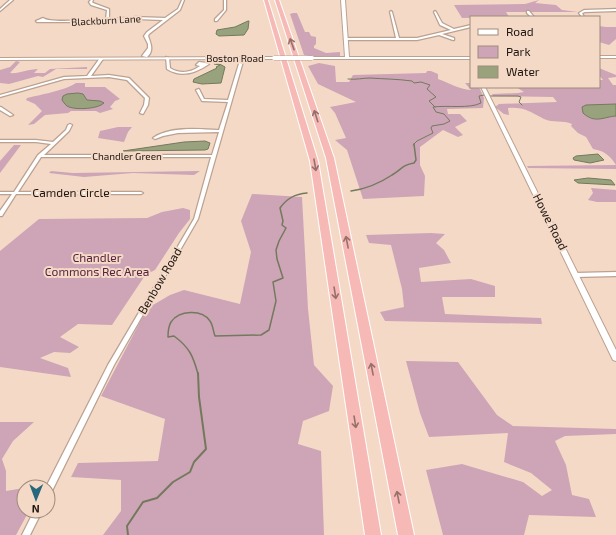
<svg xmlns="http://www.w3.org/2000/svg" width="616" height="535" font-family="'Exo 2',sans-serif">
  <rect width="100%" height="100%" fill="#f4d9c7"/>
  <path fill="#cda5b7" d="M539 0 535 3 556 5 562 10 578 12H506L509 17 462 18 454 5 525 4Z
    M293 13H297L305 32H309L311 36 316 37V44L314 46V48L326 53 340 52V56L315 57 304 55 290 14Z
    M599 26 606 27H616V39L609 45 599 42Z
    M16 61 20 62 10 73C19 74 28 69 38 69L34 73H45L50 69 87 67V69H56L43 77 38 76 9 84 0 83V70L10 67Z
    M319 63 335 66 336 82H349L353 75 426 73 427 71H431L438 74V79C449 83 459 89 471 90L465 83H471V87H479L484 98 483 108 447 109 448 114H460L467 121 455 127 463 135 458 137 443 130 420 147V165L425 176 424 196 363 199 347 150 335 140 346 138 335 113 330 107 356 102 318 84 308 66Z
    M599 68 616 75V77L608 78 613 85H616V169L528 168 527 166 616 165C610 156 605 151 593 149L586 137 578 133 571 126 572 124C563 120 553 123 544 119 530 112 525 107 508 108L509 115 504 114 495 107 499 104 557 102 553 97 493 96 492 94 518 93 524 92 516 87H599V80H603L599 75Z
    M76 83H85V87H105L120 99 115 101 110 107 113 109 100 113 96 111H71L68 113 45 115 34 124 28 125 42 111 35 104 26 100 27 98C40 95 66 90 76 83Z
    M118 127H132L128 132 124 142 98 138 100 131Z
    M14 145H21L0 173V161Z
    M51 171 73 173 200 171 194 175 133 173 84 177 49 173Z
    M591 188 616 190V202H597L588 200 593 193Z
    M252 194 302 197 308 309 314 365 333 386 329 411 303 421 298 444 321 451 324 535H103L121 511V480L71 477 78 463 158 461 165 419 101 396 150 303 153 305 170 295 184 290 240 304 251 252 241 221Z
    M183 208 190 210V219L179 233 155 270 147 274H146L112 325 78 324 60 337 79 347 70 353 54 352 40 358 68 368 71 377 0 367V251L39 219 147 218 162 212Z
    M431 233 445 234 436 243 444 250 451 263 419 268 421 282 471 279 495 286V297H442L445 314 541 318 542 324 385 321 380 312 404 307 402 289 391 245 369 243 366 235Z
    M406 361 458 362 497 415 513 426 616 429V434L565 436 555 441 566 465 572 495 589 499 596 517 529 515 524 535H443L426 470 462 464 523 482 542 496 552 490 531 473 504 462 508 433 429 437 420 413Z
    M0 422H34L13 441 2 459 6 471V491L24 488V511H29L16 535H0Z"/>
  <path fill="#98a37e" stroke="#74795d" d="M248 21H249L248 29 244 35 219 36 216 34 217 30 235 27Z
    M216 62 225 67 221 83 202 84 193 82 194 79 217 68 216 67 220 65 214 64Z
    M78 93 83 94 87 100 100 101 104 103C98 109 77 110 69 107 66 106 64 103 62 100L63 96 67 94Z
    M616 104V116C603 117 595 124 583 113L582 107 586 105Z
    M205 141 210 143 208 149 205 150 123 151 184 142Z
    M598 154 604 160 590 163 574 160 573 158 576 156Z
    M588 178 611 180 615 185 578 183 574 180Z"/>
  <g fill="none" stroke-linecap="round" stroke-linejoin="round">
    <path stroke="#74795d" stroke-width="1" d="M348 79C356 80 363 78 370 78 384 79 398 79 412 81L414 83 421 82 430 85 427 89 436 97 429 101 435 107
      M490 96H518L521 97 519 102 522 105
      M413 145 417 141 433 133 431 128 432 126 444 124 450 121 444 114 436 112 433 107C448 105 469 109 481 103L479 96 484 95"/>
    <path stroke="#74795d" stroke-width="1.5" d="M351 191C366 189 380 183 392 175 402 169 402 165 414 163L416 160 414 144
      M198 374C193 356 190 348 174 336L168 337C168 332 168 327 171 322 179 310 202 309 210 321 213 325 213 331 215 336L261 335 269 330 276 301 273 282 283 278 277 259 276 250 279 241 286 228 282 225 283 221 280 208C287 198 295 194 307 193"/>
    <path stroke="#74795d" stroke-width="2" d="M128 535 127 526 143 502 157 498 173 482 190 472 194 462 206 449 199 397 198 373"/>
    <g stroke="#bba190" stroke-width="2.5">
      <path id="minor" d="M10 0H13L0 11V9Z
        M91 0H93L92 2 93 3 109 9V19L136 17 165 18 178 9 182 0H184L180 10 149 34 148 36C151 44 154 51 147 57L142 56 148 48V44L144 36 147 32 163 20 136 19 76 22H37L36 21 43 18C51 24 94 19 106 19L107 10 91 5 89 2Z
        M224 0H226V10L217 21H215V19L224 10Z
        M616 9V11L585 12 582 13 584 17H582L579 13 584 10Z
        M391 11 392 12 399 38H417L451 30 440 25 434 12 435 11 436 12 442 23 454 29 471 25V27L442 34 454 38V40H453L439 35 417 40H346L344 39 346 38H396L390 12Z
        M527 11H529L534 17H531L527 13Z
        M166 57 169 58 170 68C179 74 191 73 200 66L196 65 199 62 207 63 209 64C196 73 181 78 167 69Z
        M241 57 244 58 198 219 114 365 51 493 48 494V487H46L108 365 194 219 211 157H41L18 192H141L143 193 141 194H16L2 216H0V211L12 194H0V192H14L38 155 51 144 36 142H0V140H36L53 142 66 130 68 125 70 124 72 125 69 131 44 155H212L219 132 178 133 163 136 155 139 153 138C170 126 199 129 219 130L228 102 202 101 196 90 199 89 204 99 228 100Z
        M100 58 103 59 91 76 109 75 129 78 149 98 148 105 143 114 140 113 144 105 145 98 127 80 109 77 64 79 0 97V95L64 77 87 76Z
        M0 107H1L13 115 10 116 0 110Z
        M616 272V276L576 277 573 275 576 273Z
        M34 511H42L30 535H22Z"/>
    </g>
    <g stroke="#bba190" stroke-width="2">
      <path id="tertiary" d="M341 0H345L349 57H471V59H311L310 58 312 57H345Z
        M599 56H616V58H599Z
        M275 57 276 58 274 59 0 60V58Z
        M481 87H485L616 350V361L613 360 612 358Z"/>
    </g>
    <g stroke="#fff" stroke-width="2">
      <path id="motorway" d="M264 0H268L318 161 381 535H365L310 161Z
        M275 0H279L334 158 414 535H398L326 158Z"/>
    </g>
    <use href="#minor" fill="#fff" fill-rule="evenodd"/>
    <use href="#tertiary" fill="#fff" fill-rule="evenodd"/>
    <use href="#motorway" fill="#f7b9b5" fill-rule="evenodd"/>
    <g stroke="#bba190" stroke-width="5" stroke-linecap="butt">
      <path id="tertiary-bridge" d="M274 58H312"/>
    </g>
    <use href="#tertiary-bridge" stroke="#fff" stroke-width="4"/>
  </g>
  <defs><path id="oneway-shaft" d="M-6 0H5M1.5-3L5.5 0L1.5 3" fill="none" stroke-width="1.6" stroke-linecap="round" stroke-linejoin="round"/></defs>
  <g stroke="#96706a">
    <use href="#oneway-shaft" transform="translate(292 44) rotate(-110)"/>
    <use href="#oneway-shaft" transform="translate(316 116) rotate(-108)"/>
    <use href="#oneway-shaft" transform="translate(315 165) rotate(80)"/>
    <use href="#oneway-shaft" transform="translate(347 242) rotate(-101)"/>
    <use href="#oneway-shaft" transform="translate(335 293) rotate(81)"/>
    <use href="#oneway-shaft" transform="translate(372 369) rotate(-101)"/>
    <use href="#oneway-shaft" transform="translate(355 422) rotate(81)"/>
    <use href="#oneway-shaft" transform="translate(398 497) rotate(-101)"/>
  </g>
  <g text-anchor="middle" stroke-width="4" stroke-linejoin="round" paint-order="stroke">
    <g font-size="10" fill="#1f160f" stroke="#f4d9c7">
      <text transform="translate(106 20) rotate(-3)" y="4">Blackburn Lane</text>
      <text x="235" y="62">Boston Road</text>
      <text x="127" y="160">Chandler Green</text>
    </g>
    <g font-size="12" fill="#1f160f" stroke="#f4d9c7">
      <text x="71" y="197">Camden Circle</text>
      <text transform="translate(550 222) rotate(63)" y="4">Howe Road</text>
      <text transform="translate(160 281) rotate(-60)" y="4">Benbow Road</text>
    </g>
    <g font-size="12" fill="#56233e" stroke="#f4d9c7">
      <text x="97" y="262">Chandler<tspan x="97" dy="14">Commons Rec Area</tspan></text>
    </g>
  </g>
  <rect x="470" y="16" width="130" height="72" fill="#f4d9c7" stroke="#9f8b7d"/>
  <rect x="478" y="29" width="20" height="6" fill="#ffffff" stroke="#9f8b7d"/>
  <text x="506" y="36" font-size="12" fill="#1f160f">Road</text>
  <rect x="478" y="46" width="20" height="12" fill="#cda5b7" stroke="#9f8b7d"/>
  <text x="506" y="56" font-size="12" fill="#1f160f">Park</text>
  <rect x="478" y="66" width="20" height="12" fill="#98a37e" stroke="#9f8b7d"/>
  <text x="506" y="76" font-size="12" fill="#1f160f">Water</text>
  <g transform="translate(36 499) rotate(181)"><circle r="19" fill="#f4d9c7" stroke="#9f8b7d"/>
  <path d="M0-3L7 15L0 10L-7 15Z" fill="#27687c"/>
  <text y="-6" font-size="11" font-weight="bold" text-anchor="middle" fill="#1f160f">N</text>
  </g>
</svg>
